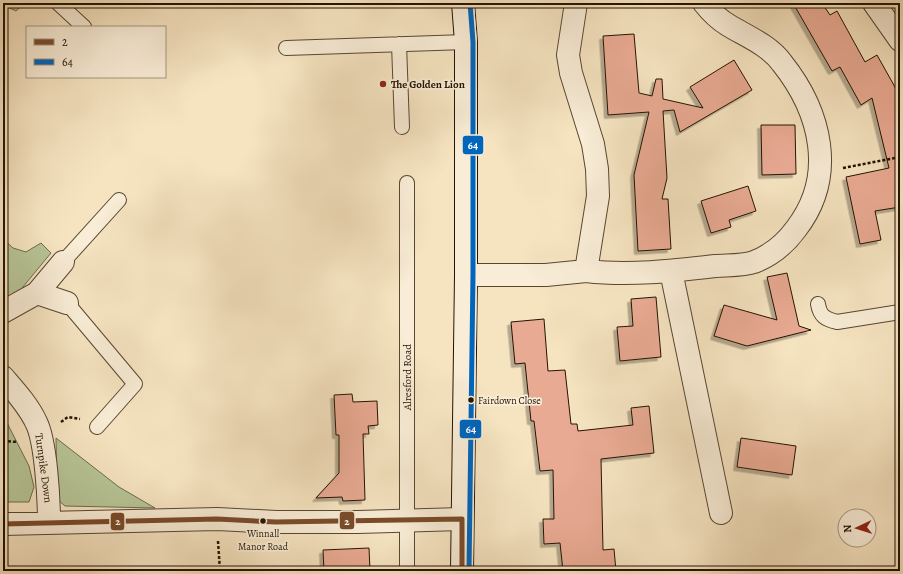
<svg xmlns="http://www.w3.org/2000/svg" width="903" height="574" font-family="Alegreya,serif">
  <defs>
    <filter id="shadow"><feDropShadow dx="-3.5" dy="3.5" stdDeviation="0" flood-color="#0004"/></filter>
  </defs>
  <rect width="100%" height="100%" fill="#f6e4c1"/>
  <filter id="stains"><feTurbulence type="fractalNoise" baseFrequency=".005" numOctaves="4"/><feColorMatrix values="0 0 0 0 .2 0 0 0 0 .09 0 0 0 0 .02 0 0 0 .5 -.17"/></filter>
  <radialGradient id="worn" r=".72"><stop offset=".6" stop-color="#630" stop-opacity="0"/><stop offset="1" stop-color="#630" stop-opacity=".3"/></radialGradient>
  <path fill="#b7c597" stroke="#6e6c4c" d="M3 3H25L16 11 3 5Z
    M3 239 13 248 26 252 41 243 51 253 17 294 3 303Z
    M3 415 29 466 34 487 29 502H3Z
    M56 438 119 487 155 508 65 506 57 499Z"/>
  <path fill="#e9aa93" stroke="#241300" filter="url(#shadow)" d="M793 3H822L830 15 837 11 865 62 877 55 900 96V207L875 211 881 240 860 244 846 177 889 168 872 98 861 105 840 67 832 71Z
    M634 34 639 93 652 96 656 79H662L663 99 703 108 690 87 734 60 752 90 680 132 674 110 663 111 667 178 662 199H668L671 249 638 251 634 175 649 112 608 115 603 36Z
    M761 125H795L796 174 762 175Z
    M748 186 756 211 729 220 731 227 711 233 701 201Z
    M787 273 799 326 811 330 747 346 714 336 724 305 777 320 767 277Z
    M656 297 661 357 620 361 617 327 633 326 631 299Z
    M544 319 548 371 565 370 571 424H577L578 431 633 425 631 408 649 406 654 453 601 459 603 550 614 549 616 571H563L560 543 544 544 543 519H554L553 470 540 471 534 421H531L525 363 515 364 511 322Z
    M352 394 353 402 377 401 378 425 368 426 369 434H363L365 500 343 501 342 497 316 498 339 473V435H336L334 395Z
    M741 438 796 446 792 475 737 467Z
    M369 548 370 571H324L323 550Z"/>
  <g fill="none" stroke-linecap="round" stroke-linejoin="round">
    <g stroke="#584730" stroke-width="16">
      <path id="service" d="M58 3 84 27
        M399 44 402 127
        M286 48 466 42
        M63 262 119 200
        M67 303 135 384 97 427
        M818 304C820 316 825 319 837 322L900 312
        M407 571V183"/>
    </g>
    <g stroke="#584730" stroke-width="24">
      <path id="minor" d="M576 3 568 55 571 73 593 144 597 169 598 196 586 271C629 276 672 271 715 266 727 265 743 266 754 262 772 255 785 244 796 229 837 176 821 112 782 63 769 45 746 36 728 25 718 19 711 12 704 3
        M671 271 721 513
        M466 275H546L586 271
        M37 293 67 303
        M3 312 37 293 63 262
        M3 377C15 391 28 405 36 422 46 441 49 500 49 523
        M3 524 217 519 276 522H358L462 519"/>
    </g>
    <g stroke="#584730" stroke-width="24">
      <path id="tertiary" d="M874 3 900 40"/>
    </g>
    <g stroke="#241300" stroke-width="24">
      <path id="secondary" d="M462 571 466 275V42L463 3"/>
    </g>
    <path stroke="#241300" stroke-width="2.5" stroke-dasharray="3 2" stroke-linecap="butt" d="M843 168 900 157
      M61 422 68 417 80 419
      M3 441 18 442
      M218 541 220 571"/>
    <use href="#service" stroke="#f9edd7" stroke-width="14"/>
    <use href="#minor" stroke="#f9edd7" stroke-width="22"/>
    <use href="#tertiary" stroke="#f9edd7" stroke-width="22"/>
    <use href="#secondary" stroke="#f9edd7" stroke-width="22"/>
    <g stroke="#f9edd7" stroke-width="8">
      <path id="bus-1" d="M462 519V571
        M3 524 217 519 276 522 462 519"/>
    </g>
    <g stroke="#f9edd7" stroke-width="8">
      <path id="bus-2" d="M469 571 473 275V42L470 3"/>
    </g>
    <use href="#bus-1" stroke="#7a4b2a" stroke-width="5"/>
    <use href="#bus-2" stroke="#0065bd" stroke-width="5"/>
  </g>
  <circle fill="#8f2418" stroke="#f9edd7" stroke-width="1.5" cx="383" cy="84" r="4"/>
  <g fill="#241300" stroke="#f9edd7" stroke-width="1.5">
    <circle cx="471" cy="400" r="3.5"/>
    <circle cx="263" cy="521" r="3.5"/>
  </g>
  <g text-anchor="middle" stroke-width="3.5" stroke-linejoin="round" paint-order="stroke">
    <g font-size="10" fill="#241300" stroke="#f9edd7" text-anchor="start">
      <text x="478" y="404">Fairdown Close</text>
      <text x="263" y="537" text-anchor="middle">Winnall<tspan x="263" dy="13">Manor Road</tspan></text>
    </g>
    <g font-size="11" font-weight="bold" fill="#241300" stroke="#f9edd7" text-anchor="start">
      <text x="391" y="88">The Golden Lion</text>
    </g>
    <g font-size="11" fill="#241300" stroke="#f9edd7">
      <text transform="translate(407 377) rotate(-90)" y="4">Alresford Road</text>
      <text transform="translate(44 468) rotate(82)" y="4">Turnpike Down</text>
    </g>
  </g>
  <g stroke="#f9edd7" stroke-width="1.5">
    <rect x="462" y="135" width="22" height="20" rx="4" fill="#0065bd"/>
    <rect x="459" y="419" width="23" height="20" rx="4" fill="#0065bd"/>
    <rect x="339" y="511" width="16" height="19" rx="4" fill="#7a4b2a"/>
    <rect x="110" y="512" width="15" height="19" rx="4" fill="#7a4b2a"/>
  </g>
  <g font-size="11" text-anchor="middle" font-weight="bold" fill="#fff">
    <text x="473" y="149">64</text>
    <text x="471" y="433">64</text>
    <text x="347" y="525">2</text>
    <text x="118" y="525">2</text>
  </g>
  <rect width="903" height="574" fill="none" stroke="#f6e4c1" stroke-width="16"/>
  <rect x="4" y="4" width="895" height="566" fill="none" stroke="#241300" stroke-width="2"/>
  <rect x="8" y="8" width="887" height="558" fill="none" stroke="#241300"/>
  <rect x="26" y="26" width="140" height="52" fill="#f9edd7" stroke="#a49681"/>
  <rect x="34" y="39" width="20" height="6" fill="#7a4b2a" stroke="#a49681"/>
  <text x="62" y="46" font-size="12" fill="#241300">2</text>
  <rect x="34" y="59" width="20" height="6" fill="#0065bd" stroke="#a49681"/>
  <text x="62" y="66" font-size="12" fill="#241300">64</text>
  <g transform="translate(857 528) rotate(266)"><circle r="19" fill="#f9edd7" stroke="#a49681"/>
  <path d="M0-3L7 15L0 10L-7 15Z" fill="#8f2418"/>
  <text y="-6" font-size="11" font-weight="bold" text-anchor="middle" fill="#241300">N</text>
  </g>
  <rect width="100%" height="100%" filter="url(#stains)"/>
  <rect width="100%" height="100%" fill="url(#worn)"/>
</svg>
